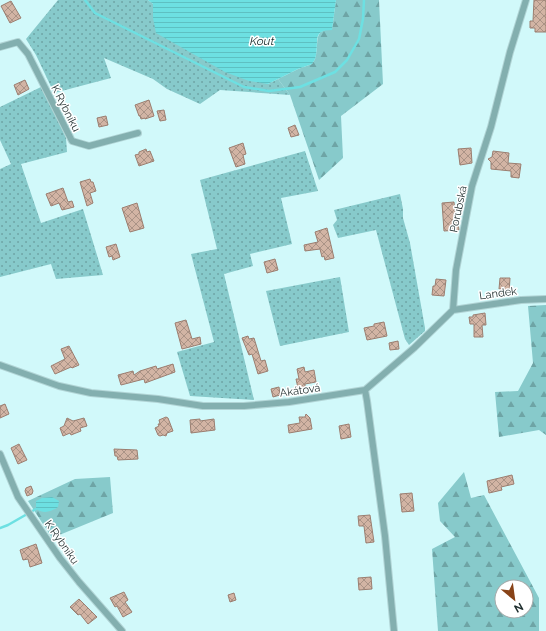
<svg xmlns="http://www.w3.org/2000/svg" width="546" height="631" font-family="Raleway,sans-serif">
  <defs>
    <pattern id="green-dots" width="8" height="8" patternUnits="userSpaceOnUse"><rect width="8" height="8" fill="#87cacb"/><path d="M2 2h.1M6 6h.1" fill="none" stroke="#6ea4a5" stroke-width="1.8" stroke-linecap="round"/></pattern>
    <pattern id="forest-firs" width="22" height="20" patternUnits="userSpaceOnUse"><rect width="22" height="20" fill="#87cacb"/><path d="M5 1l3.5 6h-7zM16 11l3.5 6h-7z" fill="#6ea4a5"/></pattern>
    <pattern id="water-rules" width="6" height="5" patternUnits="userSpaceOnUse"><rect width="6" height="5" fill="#6de0e2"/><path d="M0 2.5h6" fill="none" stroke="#5ec0c2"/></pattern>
    <pattern id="building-cross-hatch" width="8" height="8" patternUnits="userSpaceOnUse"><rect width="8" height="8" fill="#d2b4a4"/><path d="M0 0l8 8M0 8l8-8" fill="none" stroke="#aa9386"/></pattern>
  </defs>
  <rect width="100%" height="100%" fill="#d1f9fa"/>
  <path fill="url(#green-dots)" d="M58 0H148L153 4V18L268 84 278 79 290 95 220 90 200 104 167 89 153 79 104 58 111 78 54 93 36 55 26 39Z
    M43 86 66 138 67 152 21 164 41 223 83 209 103 275 56 279 51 264 0 277V169L11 164 0 140V107Z
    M305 151 318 191 281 198 292 244 250 254 253 266 224 274 254 400 190 396 177 352 214 342 191 254 217 249 200 180Z
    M400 194 403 209V218L410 243 425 328V331L409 345 405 339 376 230 338 238 333 225 337 220 334 210Z
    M340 277 349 332 280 346 266 291Z"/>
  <path fill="url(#forest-firs)" fill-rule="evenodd" d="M336 0H379L383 84 341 116 343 158 319 180 290 95 278 79 298 69 312 64C314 61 316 58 316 55 319 41 313 30 332 29Z
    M546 305V435L539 430 499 437 495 392 518 391 533 363 528 306Z
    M464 472 471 498 484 495 539 598V631H438L432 549 455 537 440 521 438 503ZM502 587H526V611H502Z
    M110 477 113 513 52 538 28 501 75 479Z"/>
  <path fill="url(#water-rules)" d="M148 0H336L332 30C312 30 319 41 316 55 316 58 314 61 312 64L298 69 268 84 249 81 225 72 156 33 153 18V4Z
    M52 497 59 501 58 507C51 512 44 514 36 509V501L42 498Z"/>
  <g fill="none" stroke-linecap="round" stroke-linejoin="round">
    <path stroke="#6de0e2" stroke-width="2.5" d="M85 0 95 13 244 87 269 91 300 87 335 72 347 60 359 39 363 19 364 0
      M0 528 8 525 36 509"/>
  </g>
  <path fill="url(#building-cross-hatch)" stroke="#9b7e70" d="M534 0H546V32H535V28H530V21H533Z
    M11 1 21 18 10 23 1 6Z
    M25 80 29 89 18 95 14 85Z
    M149 100 154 116 145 119V118L141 119 140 116H139L135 105Z
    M164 110 166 120 160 121 157 111Z
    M106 116 108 125 99 127 97 118Z
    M295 125 299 135 291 137 288 128Z
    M243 143 246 154 243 155 245 164 236 167 229 148Z
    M471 148 472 163 460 165 458 149Z
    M146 149 147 152 150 151 154 161 139 166 135 155 139 154V152Z
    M493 151 509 153 508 163 521 164 519 178 511 177V171L491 169V162L488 159 492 157Z
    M90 179 91 182H93L96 191 90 193 93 203 87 206 80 182Z
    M63 188 68 202 72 201 74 207 62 210 59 203 51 206 46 194Z
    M454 202 456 223H458L459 230 444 231 442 203Z
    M137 203 144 228 130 232 122 208Z
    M327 228 334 258 325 260 324 256 322 257 320 249 305 251 304 245 318 242 315 232Z
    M116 244 120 257 113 260 112 256 109 257 106 247Z
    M275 259 278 270 267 273 264 262Z
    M500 278H510L509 294H501V289H499Z
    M436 279 446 280 444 296 432 295 433 286H435Z
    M485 313 486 325H482L483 337H474V324H470L469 317H473V315Z
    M186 320 192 339 200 337 201 344 182 349 175 323Z
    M384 322 387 336 367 340 364 328 374 326V324Z
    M248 336 249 339 254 338 261 361 265 360 268 371 258 374 252 354 249 355 242 338Z
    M398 341 399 349 390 350 389 343Z
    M69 346 79 365 72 368 71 367 55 374 51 366 65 359 61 349Z
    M173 364 175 372 145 383 144 379 121 385 118 375 133 371 134 375 140 371 156 366 157 369Z
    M304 367 305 372 314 370 316 382 305 384V387L298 388 296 379H299L297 369Z
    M279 387 280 395 273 397 271 389Z
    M5 404 9 414 0 418V406Z
    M306 414 310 418 312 429 289 433 288 425 300 423 299 417H305Z
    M166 417 168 418 173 431 167 433 166 436 163 435 160 436 158 435 155 428 159 426 158 424H160L159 420Z
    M67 418 73 421 84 418 87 426 80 428 81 431 71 435 70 433 63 436 60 428 64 426Z
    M200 419V421L214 419 215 430 191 433 190 420Z
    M349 424 351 437 341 439 339 426Z
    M19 444 27 460 18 464 11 448Z
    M114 449 137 450 138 459 118 460 117 456H115Z
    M512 475 514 484 501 487 502 490 489 493 487 481Z
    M31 486 33 491 32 494 27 496 25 491 26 488Z
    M412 493 414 511 402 512 400 494Z
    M370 515 374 542 366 543 364 526H359L358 516Z
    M36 544 42 563 30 567 28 559 23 560 20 550Z
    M371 577 372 589 359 590 358 578Z
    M124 592 128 600 125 602 132 612 123 617 117 606 115 607 110 598Z
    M234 593 236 600 230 602 228 595Z
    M79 599 97 617 88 624 80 614 78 615 70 607Z"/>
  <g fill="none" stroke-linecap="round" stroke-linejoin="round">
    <g stroke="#b1d4d5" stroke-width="8">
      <path id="minor" d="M0 47 18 42 28 54 72 141 89 146 138 133
        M453 310 521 300 546 299
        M0 365 59 386 91 393 158 399 203 406H244L289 402 365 390
        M365 390 414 348 453 310 456 270 472 186 491 127 510 52 526 0
        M365 390 367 401 385 536 394 631
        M0 454 18 497 60 558 79 582 122 631"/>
    </g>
    <use href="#minor" stroke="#83afaf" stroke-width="6"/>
  </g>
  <g text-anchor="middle" stroke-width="3" stroke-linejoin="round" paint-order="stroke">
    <g font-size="11" fill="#1e2d2d" stroke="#fff">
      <text transform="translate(66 108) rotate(63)" y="4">K Rybníku</text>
      <text transform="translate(458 209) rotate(-78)" y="4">Porubská</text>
      <text transform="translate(498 293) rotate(-8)" y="4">Landek</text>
      <text transform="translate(300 390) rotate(-8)" y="4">Akátová</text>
      <text transform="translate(62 542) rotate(55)" y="4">K Rybníku</text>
    </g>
    <g font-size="12" font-style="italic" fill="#182d2d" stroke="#fff">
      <text x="262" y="45">Kout</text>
    </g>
  </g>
  <g transform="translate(514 599) rotate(151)"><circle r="19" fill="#ffffff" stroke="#a5abab"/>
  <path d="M0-3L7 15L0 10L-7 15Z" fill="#884318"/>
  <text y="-6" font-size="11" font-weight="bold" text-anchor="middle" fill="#1e2d2d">N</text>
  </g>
</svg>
